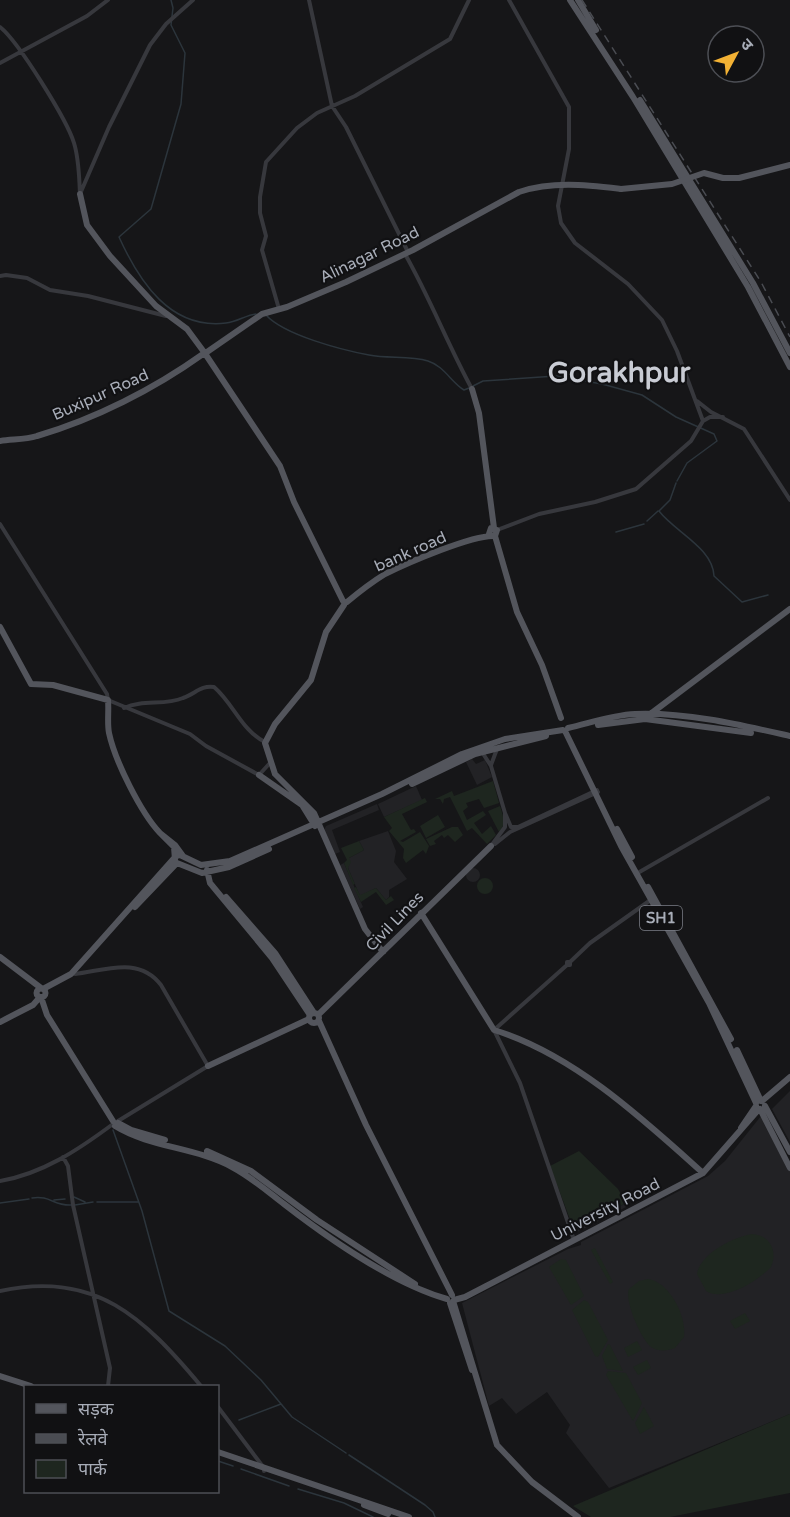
<svg xmlns="http://www.w3.org/2000/svg" width="790" height="1517" font-family="'Varela Round','Noto Sans Devanagari',sans-serif">
  <rect width="100%" height="100%" fill="#161618"/>
  <path fill="#222225" d="M472 759 476 764 485 760 492 777 477 785 466 762Z
    M416 786 422 800 384 817 378 804Z
    M377 804 379 810 332 830 340 852 335 854 324 830 326 826Z
    M388 831 396 851 394 862 407 879 389 890V897L386 900 376 888 360 896 348 868 349 858 364 850 359 841Z
    M344 863 363 907 360 909 340 865Z
    M466 875a7 7 0 1 1 14 0a7 7 0 1 1-14 0Z
    M790 1091V1142L772 1109Z
    M761 1116 790 1170V1414L609 1488 566 1433 570 1425 547 1392 516 1414 502 1398 489 1406 462 1303 568 1249 581 1245V1242L708 1176 725 1161Z
    M626 1203 628 1206 575 1233 574 1230Z"/>
  <path fill="#1e261f" d="M493 781 499 803 484 808 479 799 466 803 468 807 463 811 467 820 483 811 486 815 474 823 482 834 491 826 496 835 487 844 472 828 467 831 450 797 444 799 443 804 440 799H435L452 791 454 796Z
    M425 798 427 802 402 814 411 830 414 829 416 832 400 841 403 842 420 832 429 846 426 854 423 850 406 863 403 858 404 849 389 831 392 828 384 817Z
    M500 806C503 816 507 824 499 832L488 811Z
    M438 815 445 827 426 838 420 826Z
    M452 827H458L463 835 455 842 448 835 444 838 442 835 434 841 436 844 430 846 426 839Z
    M359 841 364 850 349 858 351 862 348 868 355 884 353 885 344 863 347 860 341 848Z
    M477 886a8 8 0 1 1 16 0a8 8 0 1 1-16 0Z
    M356 887 360 895 376 888 386 900 391 896 394 900 386 905 376 892 361 902 354 888Z
    M579 1151 618 1189 626 1203 574 1230 550 1166Z
    M752 1234C770 1235 778 1251 771 1267 757 1282 724 1302 706 1291L697 1274C700 1254 733 1237 752 1234Z
    M595 1248 613 1282 610 1284 591 1250Z
    M561 1259 566 1260 584 1296 571 1305 549 1267Z
    M648 1279C670 1282 687 1317 684 1337L675 1348C667 1351 659 1352 651 1347 641 1339 624 1300 629 1289L639 1281Z
    M584 1300 588 1302 608 1340 598 1357 595 1356 572 1310Z
    M745 1313 750 1321 735 1329 730 1321Z
    M637 1341 642 1350 628 1357 624 1348Z
    M608 1344 610 1345 623 1371 607 1369 602 1356Z
    M647 1360 651 1368 638 1375 633 1367Z
    M608 1371 626 1373 642 1403 633 1421 606 1375Z
    M644 1407 654 1426 640 1434 635 1423Z
    M790 1414V1493L670 1517H591L573 1506Z"/>
  <g fill="none" stroke-linecap="round" stroke-linejoin="round">
    <path stroke="#2c353c" stroke-width="1.5" d="M171 0 173 8 171 25 185 53 181 104 151 209 119 237C139 281 170 330 226 323 237 322 246 315 256 314
      M266 315C284 335 342 350 369 355 388 359 410 355 428 361 444 366 451 382 464 390L469 388
      M473 386 483 381 556 376 602 384 642 395 676 417 714 434 717 441 687 463 677 481
      M676 483 670 500 659 511C675 532 713 548 714 576L742 602 768 595
      M647 521 658 511
      M616 532 644 524
      M113 1130 142 1211 169 1311 225 1346 261 1380 292 1417 346 1453
      M74 1197 85 1202
      M32 1198C50 1195 54 1206 71 1205
      M54 1200 65 1199
      M97 1202H138
      M0 1203 29 1199
      M75 1205 93 1202
      M239 1420 281 1404
      M349 1455 425 1505 433 1512 435 1517
      M218 1461 233 1466
      M241 1469 289 1486
      M298 1489 344 1503 373 1517"/>
    <path stroke="#37383d" stroke-width="4" d="M309 0 332 106 346 127 408 252
      M509 0 569 107V149L558 206 561 223 575 243 628 284 662 320 677 351 703 421
      M0 27C18 41 67 120 74 143 79 159 79 176 80 193
      M0 63 87 16 108 0
      M80 194 109 127 150 45 166 24 193 0
      M405 254C430 298 448 345 472 389
      M0 276 6 275 27 278 50 290 88 296 166 316
      M279 309 262 250 266 236 260 213V197L266 162 297 128 317 113 355 96 450 39 469 0
      M697 401 711 412 744 429 790 500
      M0 524 107 694 108 700 190 734 206 746 259 775 269 764
      M497 530 539 514 595 502 636 489 691 441 703 421 710 417H723
      M124 708C143 699 164 706 183 698 195 694 201 685 214 687 233 703 242 731 265 742
      M482 752 491 766 505 813
      M491 765 497 749
      M495 844 510 832 598 792
      M491 846 505 827V813L511 827H518L597 790
      M636 874 768 798
      M567 962H570V965H567Z
      M570 962 590 943 652 899
      M567 965 494 1030 520 1083 574 1240
      M75 974C106 970 139 956 161 985L208 1066 118 1121
      M63 1157 68 1166 73 1205 110 1368 108 1386
      M0 1181C42 1174 78 1150 113 1124
      M0 1291C96 1270 144 1318 201 1386
      M218 1407 264 1468V1471"/>
    <path stroke="#53555c" stroke-width="6" d="M570 0 633 97 748 287 790 367
      M578 0 596 30
      M640 100 753 283 790 353
      M80 194 87 225 110 256 156 306 187 329 204 352
      M207 352 262 314 287 307 346 282 413 250 519 192C553 181 586 185 621 189
      M206 355 280 466 294 502 343 601
      M472 389 479 413 494 528
      M0 441C12 439 25 440 37 436 95 419 154 389 203 354
      M495 536 517 612 542 665 561 718
      M347 602C359 592 372 582 385 574 407 563 474 534 495 536L497 530 491 528 489 534
      M344 605 326 632 311 680 275 724 265 743 275 774 314 813 365 929 383 952
      M0 627 31 684 53 685 108 700C109 711 107 723 109 733 115 761 141 813 160 833
      M649 715 790 609
      M598 725 645 719 751 733
      M568 728C590 723 612 715 635 714 686 712 741 725 790 736
      M566 733 621 846 709 1003 756 1103
      M259 775 302 805 315 826
      M412 784 475 754 546 736
      M617 829 632 857
      M175 860 174 847 160 833 175 845 183 856
      M207 870 210 883 272 958 310 1015
      M648 887 731 1039
      M226 897 275 953 314 1013
      M135 907 177 863 202 873 229 867 269 849
      M421 913 494 1030C573 1054 643 1119 703 1173
      M0 957 41 988
      M36.5 993a4.5 4.5 0 1 1 9 0a4.5 4.5 0 1 1-9 0Z
      M43 989 71 974 176 856 180 855 201 865 230 861 382 794 462 754 505 739 563 730
      M41 997 47 1015 113 1121
      M309 1018a5 5 0 1 1 10 0a5 5 0 1 1-10 0Z
      M318 1015 491 846
      M319 1021 366 1125 452 1295
      M0 1022 33 1005 40 997
      M737 1050 761 1101
      M208 1066 309 1019
      M762 1101 790 1077
      M765 1106 790 1152
      M760 1109 790 1168
      M118 1123 131 1130 165 1140
      M115 1126C151 1148 195 1147 232 1167 251 1177 267 1191 284 1204 328 1238 394 1284 447 1299
      M741 1128 756 1106
      M207 1151 251 1171 317 1220 415 1284
      M454 1300 465 1297 703 1173 759 1109
      M453 1301 497 1445 532 1482 578 1517
      M450 1303 472 1370
      M0 1376 31 1386
      M218 1452 409 1517
      M364 1505 388 1514"/>
    <path stroke="#4a4c52" stroke-width="1.5" stroke-dasharray="8 6" stroke-linecap="butt" d="M582 0 761 282 790 337"/>
    <path stroke="#53555c" stroke-width="6" d="M621 189 672 184 704 173 723 178H739L790 165"/>
  </g>
  <g text-anchor="middle" stroke-width="4.5" stroke-linejoin="round" paint-order="stroke">
    <rect fill="#111113" stroke="#7b7e86" stroke-width="1.5" x="640" y="906" width="42" height="24" rx="4.5"/>
    <g font-size="15" font-weight="bold" fill="#a8adb8">
      <text x="661" y="923">SH1</text>
    </g>
    <g font-size="16" fill="#a8adb8" stroke="#111113">
      <text transform="translate(369 254) rotate(-26)" y="6">Alinagar Road</text>
      <text transform="translate(100 394) rotate(-24)" y="6">Buxipur Road</text>
      <text transform="translate(410 551) rotate(-24)" y="6">bank road</text>
      <text transform="translate(394 921) rotate(-46)" y="6">Civil Lines</text>
      <text transform="translate(605 1209) rotate(-27)" y="6">University Road</text>
    </g>
    <g font-size="28" font-weight="bold" fill="#c9ccd4" stroke="#111113">
      <text x="619" y="382">Gorakhpur</text>
    </g>
  </g>
  <rect x="24" y="1385" width="195" height="108" fill="#111113" stroke="#4d4f55" stroke-width="1.5"/>
  <rect x="36" y="1404" width="30" height="9" fill="#53555c" stroke="#4d4f55" stroke-width="1.5"/>
  <text x="78" y="1415" font-size="18" fill="#a8adb8">सड़क</text>
  <rect x="36" y="1434" width="30" height="9" fill="#4a4c52" stroke="#4d4f55" stroke-width="1.5"/>
  <text x="78" y="1445" font-size="18" fill="#a8adb8">रेलवे</text>
  <rect x="36" y="1460" width="30" height="18" fill="#1e261f" stroke="#4d4f55" stroke-width="1.5"/>
  <text x="78" y="1475" font-size="18" fill="#a8adb8">पार्क</text>
  <g transform="translate(736 54) rotate(49)"><circle r="28" fill="#111113" stroke="#4d4f55" stroke-width="1.5"/>
  <path d="M0-4.5L10 22L0 15L-10 22Z" fill="#f2b134"/>
  <text y="-9" font-size="16" font-weight="bold" text-anchor="middle" fill="#a8adb8">उ</text>
  </g>
</svg>
